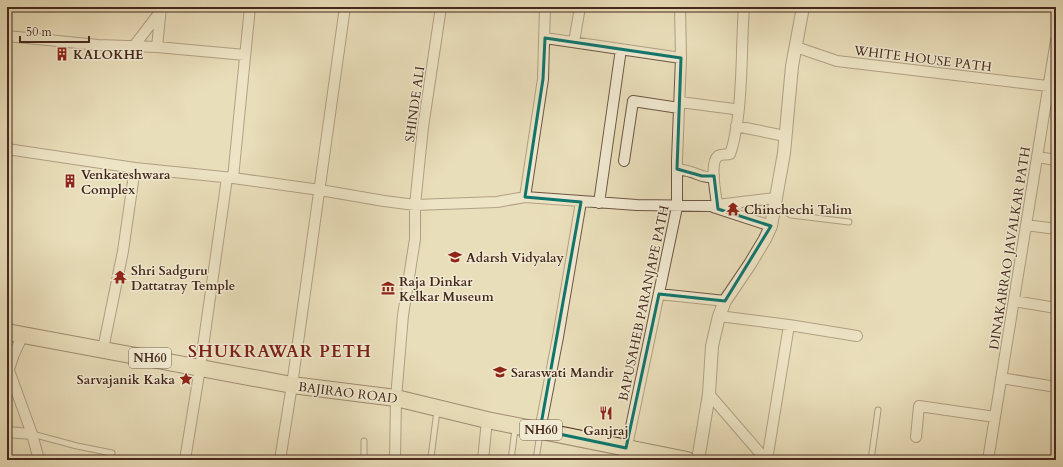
<svg xmlns="http://www.w3.org/2000/svg" width="1063" height="467" font-family="Cardo,serif">
  <rect width="100%" height="100%" fill="#e9deba"/>
  <filter id="stains"><feTurbulence type="fractalNoise" baseFrequency=".005" numOctaves="4"/><feColorMatrix values="0 0 0 0 .2 0 0 0 0 .09 0 0 0 0 .02 0 0 0 .5 -.17"/></filter>
  <radialGradient id="worn" r=".72"><stop offset=".6" stop-color="#630" stop-opacity="0"/><stop offset="1" stop-color="#630" stop-opacity=".3"/></radialGradient>
  <g fill="none" stroke-linecap="round" stroke-linejoin="round">
    <g stroke="#6e5644" stroke-width="7">
      <path id="service" d="M775 206 791 215 849 222
        M32 434 77 446 112 453
        M431 457 437 411
        M364 460V441
        M511 460 515 429
        M536 460 540 433
        M871 460 878 410"/>
    </g>
    <g stroke="#6e5644" stroke-width="12">
      <path id="minor" d="M161 7 157 47 245 55
        M7 36 98 45 157 47
        M545 38 681 58
        M574 42 580 7
        M134 46 160 12
        M796 47 837 61 1056 87
        M680 102 734 109
        M736 126 785 136
        M7 149 135 168 233 178 320 190 384 201 415 205 497 202 525 197 637 205 709 206 775 198
        M1037 157 1056 160
        M624 161 633 101 679 108
        M677 169C682 170 686 170 691 172 699 174 704 179 714 176
        M233 178 250 7
        M525 197 543 79 545 7
        M599 203 621 49
        M717 205C716 194 709 163 718 156 721 154 726 155 730 154 734 144 735 134 737 124 743 85 741 46 744 7
        M713 207 771 226
        M1026 225 1056 229
        M659 294 725 301
        M1014 301 1056 308
        M719 316 789 325 857 336
        M103 349 123 251 135 168
        M7 365 32 434 39 460
        M9 369 14 354 23 335
        M1001 378 1056 387
        M709 394 766 460
        M540 430 558 337 581 202
        M7 432 32 434
        M916 437 919 406 995 417
        M185 460 200 368 227 178
        M280 460 292 385 345 7
        M395 460 396 398 403 315 415 239V205L423 127 441 7
        M483 460 487 420
        M624 460 677 207V160L681 58 680 7
        M767 460 789 325
        M988 460 1056 40"/>
    </g>
    <g stroke="#6e5644" stroke-width="14">
      <path id="tertiary" d="M698 460 709 394 712 346 719 316 725 301 750 264 765 239 771 226 784 153 792 66 803 7"/>
    </g>
    <g stroke="#45281c" stroke-width="18">
      <path id="trunk" d="M7 332 292 385 396 398 487 420 687 460"/>
    </g>
    <use href="#service" stroke="#f1ead2" stroke-width="5"/>
    <use href="#minor" stroke="#f1ead2" stroke-width="10"/>
    <use href="#tertiary" stroke="#f1ead2" stroke-width="12"/>
    <use href="#trunk" stroke="#e9deba" stroke-width="16"/>
  </g>
  <path d="M0 0H1063V467H0ZM545 38 681 58 677 169 702 176H714L718 209 771 226 725 301 659 294 626 448 540 430 581 202 525 197 543 79Z" fill="#e9deba" fill-opacity=".55" fill-rule="evenodd"/>
  <path fill="none" stroke="#0f766e" stroke-width="3" stroke-linejoin="round" d="M545 38 681 58 677 169 702 176H714L718 209 771 226 725 301 659 294 626 448 540 430 581 202 525 197 543 79Z"/>
  <defs>
    <g id="building-bare" transform="scale(1.08)"><path d="M-4-6H4V6H1V3H-1V6H-4ZM-2.5-4.3h1.7v1.8h-1.7ZM.8-4.3h1.7v1.8H.8ZM-2.5-1h1.7V.8h-1.7ZM.8-1h1.7V.8H.8Z" fill="#8f2418" stroke="#f1ead2" stroke-width="2.5" paint-order="stroke"/></g>
    <g id="temple-bare" transform="scale(1.08)"><path d="M0-6L5-2H3V0L6.5 2.5H4V6H1.5V3h-3V6H-4V2.5H-6.5L-3 0V-2H-5Z" fill="#8f2418" stroke="#f1ead2" stroke-width="2.5" paint-order="stroke"/></g>
    <g id="school-bare" transform="scale(1.08)"><path d="M0-5L7-2L0 1L-7-2ZM-4 1L0 2.5L4 1V4Q0 6-4 4Z" fill="#8f2418" stroke="#f1ead2" stroke-width="2.5" paint-order="stroke"/></g>
    <g id="museum-bare" transform="scale(1.08)"><path d="M0-6L6-3V-2H-6V-3ZM-5-1h2V3h-2ZM-1-1h2V3h-2ZM3-1h2V3H3ZM-6 4H6V6H-6Z" fill="#8f2418" stroke="#f1ead2" stroke-width="2.5" paint-order="stroke"/></g>
    <g id="sight-bare" transform="scale(1.08)"><path d="M0-6L1.8-2.2L6-1.7L2.9 1.2L3.7 5.4L0 3.3L-3.7 5.4L-2.9 1.2L-6-1.7L-1.8-2.2Z" fill="#8f2418" stroke="#f1ead2" stroke-width="2.5" paint-order="stroke"/></g>
    <g id="restaurant-bare" transform="scale(1.08)"><path d="M-5-6h1v4h1v-4h1v4h1v-4h1v5L-1.5 .5V6h-2V.5L-5-1ZM5-6V6H3V1.5H1.5Q1.5-4 5-6Z" fill="#8f2418" stroke="#f1ead2" stroke-width="2.5" paint-order="stroke"/></g>
  </defs>
  <g fill-rule="evenodd">
    <use href="#building-bare" x="62" y="54"/>
    <use href="#building-bare" x="70" y="181"/>
    <use href="#temple-bare" x="733" y="209"/>
    <use href="#school-bare" x="455" y="257"/>
    <use href="#temple-bare" x="120" y="277"/>
    <use href="#museum-bare" x="388" y="288"/>
    <use href="#school-bare" x="500" y="372"/>
    <use href="#sight-bare" x="186" y="379"/>
    <use href="#restaurant-bare" x="606" y="413"/>
  </g>
  <g text-anchor="middle" stroke-width="3" stroke-linejoin="round" paint-order="stroke">
    <g fill="#f1ead2" stroke="#796253" stroke-width="1">
      <rect x="129" y="348" width="42" height="20" rx="3"/>
      <rect x="520" y="420" width="42" height="20" rx="3"/>
    </g>
    <g font-size="12" font-weight="bold" fill="#45281c">
      <text x="150" y="362">NH60</text>
      <text x="541" y="434">NH60</text>
    </g>
    <g font-size="13" font-weight="bold" fill="#45281c" stroke="#f1ead2" text-anchor="start">
      <text x="73" y="59">KALOKHE</text>
      <text x="81" y="179">Venkateshwara<tspan x="81" dy="15">Complex</tspan></text>
      <text x="744" y="214">Chinchechi Talim</text>
      <text x="466" y="262">Adarsh Vidyalay</text>
      <text x="131" y="275">Shri Sadguru<tspan x="131" dy="15">Dattatray Temple</tspan></text>
      <text x="399" y="286">Raja Dinkar<tspan x="399" dy="15">Kelkar Museum</tspan></text>
      <text x="511" y="377">Saraswati Mandir</text>
      <text x="175" y="384" text-anchor="end">Sarvajanik Kaka</text>
      <text x="606" y="435" text-anchor="middle">Ganjraj</text>
    </g>
    <g font-size="13" fill="#45281c" stroke="#f1ead2">
      <text transform="translate(923 58) rotate(7)" y="5">WHITE HOUSE PATH</text>
      <text transform="translate(414 104) rotate(-82)" y="5">SHINDE ALI</text>
      <text transform="translate(1009 248) rotate(-81)" y="5">DINAKARRAO JAVALKAR PATH</text>
      <text transform="translate(643 303) rotate(-78)" y="5">BAPUSAHEB PARANJAPE PATH</text>
      <text transform="translate(348 392) rotate(7)" y="5">BAJIRAO ROAD</text>
    </g>
    <g font-size="17" font-weight="bold" letter-spacing="1" fill="#7a1f14" stroke="#f1ead2">
      <text x="280" y="357">SHUKRAWAR PETH</text>
    </g>
  </g>
  <rect width="1063" height="467" fill="none" stroke="#e9deba" stroke-width="24"/>
  <rect x="8" y="8" width="1047" height="451" fill="none" stroke="#45281c" stroke-width="2"/>
  <rect x="12" y="12" width="1039" height="443" fill="none" stroke="#45281c"/>
  <path d="M20 36v6h69v-6" fill="none" stroke="#45281c" stroke-width="2"/>
  <text x="26" y="36" font-size="12" fill="#45281c" stroke="#f1ead2" stroke-width="3" paint-order="stroke">50 m</text>
  <rect width="100%" height="100%" filter="url(#stains)"/>
  <rect width="100%" height="100%" fill="url(#worn)"/>
</svg>
